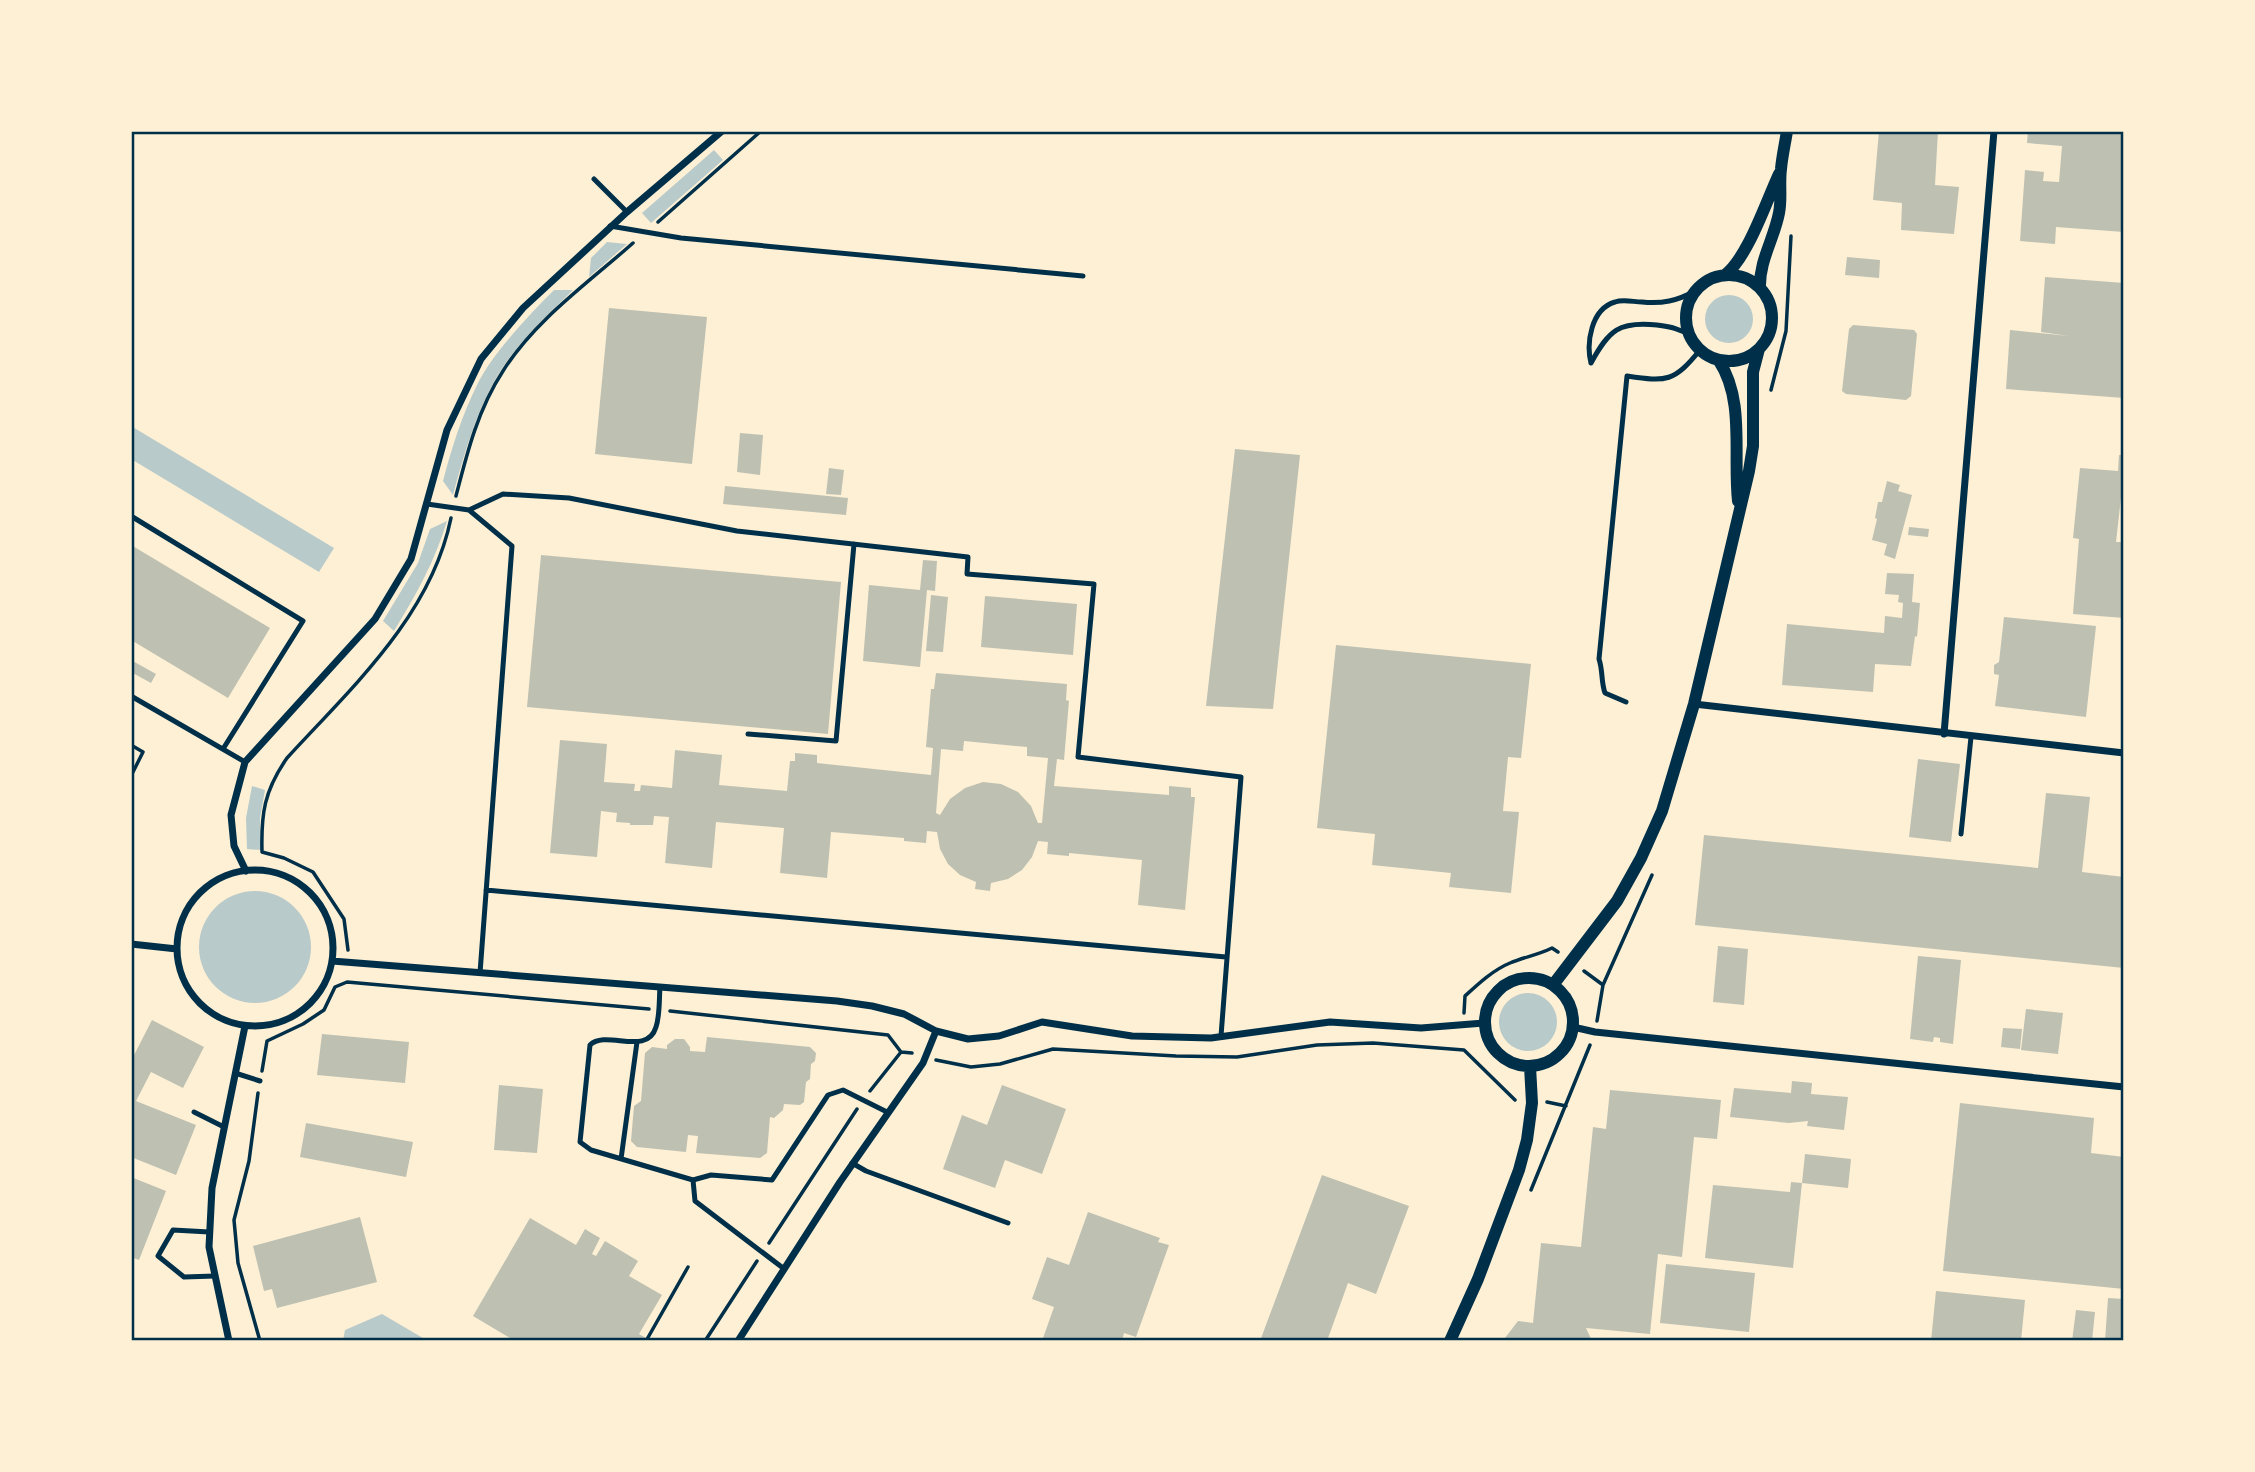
<svg xmlns="http://www.w3.org/2000/svg" width="2255" height="1472" font-family="Inter,sans-serif">
  <rect width="100%" height="100%" fill="#fdf0d5"/>
  <path fill="#b9caca" d="M714 150 723 160 651 223 642 213Z
    M607 242 627 244 589 277 591 258Z
    M554 290H573C548 315 520 340 501 370 477 408 465 452 453 495L443 481C452 447 462 415 478 383 494 352 529 315 554 290Z
    M1705 319a24 24 0 1 1 48 0a24 24 0 1 1-48 0Z
    M131 426 334 548 319 572 131 459Z
    M447 521C435 561 416 595 394 631L383 621 418 563 430 529Z
    M252 786 265 790 260 818 261 850 247 849 246 818Z
    M199 947a56 56 0 1 1 112 0a56 56 0 1 1-112 0Z
    M1499 1022a29 29 0 1 1 58 0a29 29 0 1 1-58 0Z
    M382 1314 428 1341H343L345 1330Z"/>
  <path fill="#bec0b2" fill-rule="evenodd" d="M1879 131H1938L1935 185 1959 187 1954 234 1901 230 1902 203 1873 200Z
    M2028 131H2124V232L2056 227 2055 244 2020 241 2025 170 2044 172 2043 181 2059 182 2062 146 2027 143Z
    M1847 257 1880 260 1879 278 1845 275Z
    M2045 277 2124 283V398L2006 389 2010 330 2069 336 2041 332Z
    M609 308 707 317 692 464 595 454Z
    M1853 325 1914 330 1917 334 1911 396 1906 400 1846 394 1842 391 1849 329Z
    M740 433 763 435 760 475 737 472Z
    M1235 449 1300 455 1273 709 1206 706Z
    M2119 455H2124V471L2116 542H2124V618L2073 614 2079 539 2073 538 2080 468 2118 471Z
    M829 468 844 470 841 495 826 494Z
    M1887 481 1900 485 1898 491 1912 495 1895 559 1884 555 1887 544 1872 540 1877 519 1875 518 1878 502H1882Z
    M725 486 848 498 846 515 723 504Z
    M1909 527 1929 529 1928 537 1908 535Z
    M131 545 270 628 228 698 131 640Z
    M541 555 841 582 828 734 527 707Z
    M923 560 937 561 935 591 927 590 920 667 863 661 869 585 920 590Z
    M1887 573 1914 574 1912 602 1920 603 1917 637 1915 636 1911 666 1875 664 1873 692 1782 685 1787 624 1884 633 1885 616 1902 618 1903 603 1898 602 1899 595 1885 594Z
    M931 595 948 597 943 652 926 651Z
    M985 596 1077 604 1073 655 981 647Z
    M2004 617 2096 626 2086 717 1995 706 1999 675 1994 674V665L1999 662Z
    M1336 645 1531 664 1521 758 1508 757 1503 811 1519 812 1511 893 1449 887 1451 873 1372 865 1375 834 1317 828Z
    M131 660 156 674 151 683 131 672Z
    M936 673 1067 684 1066 700 1069 701 1064 760 1057 759 1054 786 1169 795V786L1191 788V797H1195L1185 910 1138 905 1142 860 1069 853V856L1047 854 1048 842 1038 841 1032 857 1022 870 1008 879 991 883 990 891 975 889 976 882 960 875 948 864 940 849 937 832 927 831 926 843 904 841V838L831 832 827 878 780 873 784 828 716 822 712 868 665 863 669 817 654 816 653 825H630V823L616 822 617 813 601 811 597 857 550 853 560 740 607 744 604 782 635 784 634 791H640L641 785 672 788 675 750 722 755 719 785 787 791 790 761H795V753L817 755V763L931 775 933 748 926 747 931 689H934ZM964 741 1027 747V756L1048 758 1042 823H1038L1031 806 1018 792 1001 784 983 782 965 788 950 799 940 815 936 813 941 749 963 751Z
    M1918 759 1960 764 1951 842 1909 837Z
    M2046 793 2090 797 2082 872 2124 877V968L1695 925 1704 835 2038 868Z
    M1718 946 1748 949 1744 1005 1713 1002Z
    M1918 956 1961 960 1953 1044 1940 1042V1038L1934 1037 1933 1042 1910 1039Z
    M2026 1009 2063 1013 2058 1054 2021 1050Z
    M152 1020 204 1047 183 1088 151 1072 136 1101 196 1125 176 1175 131 1157V1061Z
    M2003 1028 2022 1029 2020 1049 2001 1047Z
    M322 1034 409 1042 405 1083 317 1075Z
    M707 1037 810 1047 816 1053 815 1061 811 1064 810 1079 806 1082 804 1102 800 1105 784 1104 783 1110 774 1118 770 1117 767 1153 760 1158 696 1153 698 1136 688 1135 686 1152 637 1147 631 1141 634 1106 641 1101 645 1053 652 1047 667 1049V1045L675 1039H684L690 1047V1051L705 1052Z
    M1792 1081 1812 1083 1811 1094 1848 1097 1844 1130 1807 1126 1808 1121 1789 1123 1730 1117 1734 1088 1791 1093Z
    M499 1085 543 1089 537 1153 494 1150Z
    M1002 1085 1066 1109 1042 1174 1005 1160 995 1188 943 1169 962 1115 987 1125Z
    M1610 1090 1721 1100 1717 1139 1694 1137 1682 1257 1658 1254 1650 1334 1586 1328 1592 1341H1506L1505 1338 1518 1321 1533 1323 1541 1243 1581 1247 1593 1127 1606 1129Z
    M1960 1103 2094 1118 2091 1153 2124 1157V1289L1943 1271Z
    M306 1123 413 1142 406 1177 300 1157Z
    M1805 1154 1851 1159 1848 1188 1802 1183Z
    M1322 1175 1409 1206 1376 1294 1348 1283 1327 1341H1260Z
    M131 1177 166 1191 139 1260 131 1257Z
    M1791 1182 1802 1183 1793 1268 1705 1258 1713 1185 1790 1192Z
    M1088 1212 1160 1238 1158 1242 1169 1245 1136 1337 1124 1333 1122 1341H1042L1054 1307 1032 1299 1047 1257 1069 1265Z
    M360 1217 377 1282 277 1308 272 1289 264 1291 253 1246Z
    M530 1218 576 1245 585 1229 593 1234 600 1238 592 1254 596 1256 605 1241 638 1261 629 1276 662 1295 639 1334 651 1341H515L473 1316Z
    M1666 1264 1755 1273 1749 1332 1660 1323Z
    M1936 1291 2025 1300 2021 1341H1931Z
    M2108 1298 2124 1299V1341H2105Z
    M2076 1310 2095 1312 2092 1341H2072Z"/>
  <g fill="none" stroke-linecap="round" stroke-linejoin="round">
    <path stroke="#003049" stroke-width="3.5" d="M658 222 761 131
      M1771 390 1786 331 1791 236
      M456 496C467 453 478 409 503 371 535 320 588 283 633 243
      M131 745 143 752 131 776
      M348 950 344 919 313 872 284 858 262 852C261 814 264 791 287 758 352 687 431 616 451 518
      M1584 971 1603 985
      M670 1011 888 1035 901 1052 912 1053
      M1464 1013 1465 996C1478 984 1493 970 1510 963 1524 957 1538 955 1552 948L1558 952
      M1597 1021 1603 985 1652 875
      M936 1060 971 1067 1000 1064 1053 1049 1176 1056 1237 1057 1317 1045 1373 1043 1464 1050 1515 1100
      M262 1071 267 1041 303 1024 324 1010 335 987 347 982 649 1009
      M870 1091 901 1052
      M258 1093 249 1161 234 1220 238 1263 260 1341
      M1547 1102 1566 1106
      M1531 1190 1590 1045
      M769 1243 857 1109
      M646 1341 688 1267
      M705 1341 757 1261"/>
    <path stroke="#003049" stroke-width="5" d="M594 179 627 212
      M610 226 681 238 1083 276
      M1591 363C1586 343 1591 309 1615 302 1623 299 1634 302 1642 302 1662 304 1677 301 1695 291
      M1591 363C1609 330 1619 321 1657 325 1669 327 1679 328 1689 335
      M427 504 469 510 512 546 480 973
      M469 510 503 494 569 498 737 531 968 557 967 574 1094 584 1078 757 1241 777 1221 1036
      M131 516 303 621 223 749
      M131 696 245 762
      M1626 702 1605 693C1601 682 1603 671 1599 659L1627 376C1667 382 1674 382 1700 350
      M748 734 836 741 854 544
      M1961 834 1971 737
      M486 890 1226 957
      M660 987C659 1000 660 1015 656 1027 647 1057 606 1029 590 1045L580 1142 591 1150 693 1180
      M235 1073 260 1081
      M194 1112 224 1127
      M621 1159 637 1042
      M852 1163 866 1171 1008 1223
      M209 1232 173 1230 158 1256 184 1277 215 1276
      M783 1268 695 1201 693 1180 711 1175 772 1180 828 1095 843 1090 887 1112"/>
    <path stroke="#003049" stroke-width="7" d="M1694 704 2124 753
      M1944 734 1994 131
      M177 948a78 78 0 1 1 156 0a78 78 0 1 1-156 0Z
      M246 871 234 846 231 815 245 762 375 619 411 559 447 430 481 359 523 308 627 212 722 131
      M131 944 177 949
      M332 961 837 1001 872 1006 904 1014 936 1031 968 1039 999 1036 1042 1022 1132 1036 1211 1038 1330 1022 1421 1028 1484 1023
      M1573 1027 1595 1032 2124 1087
      M229 1341 209 1247 212 1188 245 1026
      M738 1341 840 1182 923 1063 936 1031"/>
    <path stroke="#003049" stroke-width="12" d="M1686 318a43 43 0 1 1 86 0a43 43 0 1 1-86 0Z
      M1725 275C1748 257 1766 202 1779 174
      M1760 288C1759 261 1774 239 1779 213 1782 199 1779 184 1781 169 1782 157 1785 144 1787 131
      M1719 361C1745 400 1733 455 1738 501
      M1485 1022a44 44 0 1 1 88 0a44 44 0 1 1-88 0Z
      M1553 985 1617 901 1641 858 1662 811 1694 704 1749 471 1753 446V372L1759 349
      M1450 1341 1478 1279 1519 1170 1527 1140 1532 1103 1530 1066"/>
  </g>
  <rect width="2255" height="1472" fill="none" stroke="#fdf0d5" stroke-width="266"/>
  <rect x="133" y="133" width="1989" height="1206" fill="none" stroke="#003049" stroke-width="2.5"/>
</svg>
